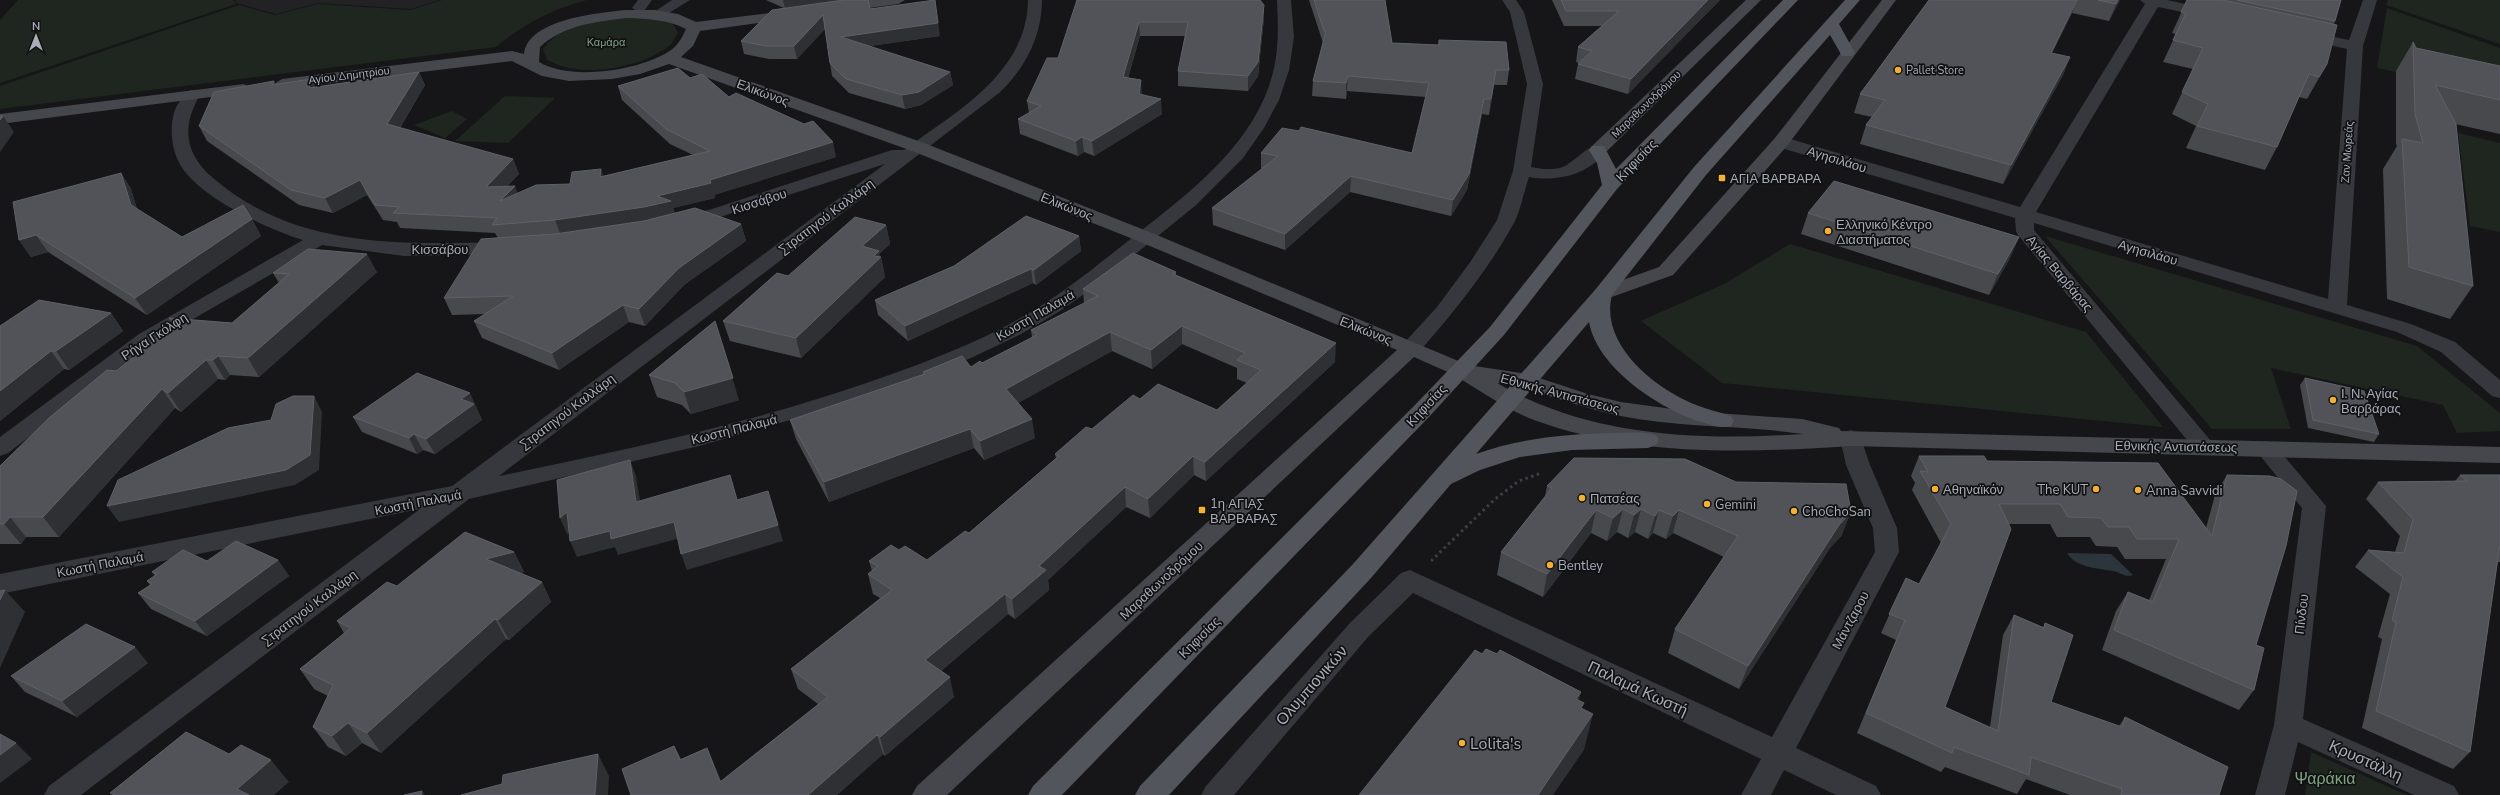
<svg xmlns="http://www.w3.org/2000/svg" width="2500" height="795" font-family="'Nunito Sans',sans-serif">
  <rect width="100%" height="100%" fill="#161618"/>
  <path fill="#222225" d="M235 0H440L411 9 318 3 276 14 236 3Z"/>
  <path fill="#1e261f" d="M18 0H234L236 4 0 83V20Z
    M442 0H587C553 9 523 24 496 47L0 109V86L239 5 275 15 318 4 411 10Z
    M2388 0H2500V44L2386 5Z
    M2387 8 2500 48V95L2377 68Z
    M629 14 672 22 678 33C675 37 673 43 669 46 644 66 596 75 565 67 559 66 553 62 547 60L543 49C564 21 597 20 629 14Z
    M505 96 555 98 508 143 455 141Z
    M452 111 467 119 445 138 414 125Z
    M2458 133 2500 143V232L2470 226Z
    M2045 236 2417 346 2500 413V431L2457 433 2443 405 2271 368 2291 429H2212Z
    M1790 244 2086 332 2163 427 1722 383 1641 321 1724 284Z
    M2311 752 2407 795H2305Z"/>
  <path fill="#2c353c" d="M2067 553 2111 554 2133 575C2125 578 2120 572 2113 571 2097 568 2076 568 2067 553Z"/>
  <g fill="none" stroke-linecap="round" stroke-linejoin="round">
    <path stroke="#3d3f44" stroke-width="3" stroke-dasharray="2.5 3.5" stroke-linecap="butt" d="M1431 561 1495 499 1519 481 1541 473"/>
    <path fill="#37383d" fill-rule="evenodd" d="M638 0H652L644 11 639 12 632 8Z
      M672 0H690L669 13H659L657 10Z
      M1028 0H1042C1042 36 1025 69 999 93L499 476C625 450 753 423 875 380 926 362 977 343 1024 316 1068 291 1107 257 1147 226 1199 185 1259 137 1274 68 1279 46 1278 23 1277 0H1291L1294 37 1289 70 1279 100 1264 128 1243 158 1195 206 1097 285 1060 311 1021 334 971 358 867 398 699 446 469 499 81 795H44L49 786 420 509 0 594V574L452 486 885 164 692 226H678L676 222 678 218 712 209 892 150H904C956 111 1027 74 1028 0Z
      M1502 0H1516L1524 12 1543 84 1531 167C1540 169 1551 170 1560 168 1576 163 1587 142 1604 146L1607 150C1589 175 1557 182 1529 177 1524 191 1521 208 1515 221 1489 269 1454 312 1418 353L1411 354 1404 353 1400 348 1404 343 1437 307 1471 261 1497 220 1513 171 1527 84 1510 12Z
      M2140 0H2167L2217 11 2219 14 2212 18 2158 7 2036 212 2328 299 2347 49 2299 38 2297 35 2304 31 2349 40 2363 0H2377L2363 46 2347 305 2411 324 2455 342 2500 380V398L2492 396 2441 352 2397 332 2034 223V230L2216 447 2213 452 2205 455 2197 452 2018 235 2016 231 2015 218 1775 146 1772 142 1775 138H1787L2020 207 2145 4Z
      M192 90 200 95C181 127 185 154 213 178 297 250 402 244 505 242L512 244 515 248 512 252 505 254 404 256 322 245 153 342 8 453 0 456V437L139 334 303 240C268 229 205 200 183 169 172 154 169 130 174 113 176 106 182 98 186 92Z
      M1851 430 1859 433 1870 465 1897 528 1899 552 1796 748 1876 786 1881 795H1836L1784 770 1771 795H1741L1761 759 1413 593 1368 637 1234 795H1201L1206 786 1350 623 1401 573 1410 570 1772 737 1875 552 1873 528 1846 465 1840 438 1843 433Z
      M2266 441 2274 444 2326 506 2303 719 2454 786 2459 795H2414L2298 742 2285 795H2255L2274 725 2302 508 2255 449 2258 444Z"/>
    <path fill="#45474d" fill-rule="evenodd" d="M867 0H905L898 4 840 12 833 8 840 4Z
      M1746 0H1761L1604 154H1592L1589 150 1592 146Z
      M1882 0H1896L1787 146 1673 275 1609 298 1602 300 1595 298 1592 294 1595 290 1659 267 1775 138Z
      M626 10H655L678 14 696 22 794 10 799 11 801 14 794 18 700 31 693 46 681 57 924 143 1152 233 1468 365 1527 374 1588 394 1621 402 1687 411 1802 419 1839 428 1841 431 2500 447V463L1851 446C1744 453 1636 457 1534 420 1505 409 1480 390 1452 374 1440 368 1426 363 1414 357L947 795H912L917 786 1397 350 1138 241 912 151 669 64 640 74 612 79 569 81 542 76 512 61 282 89 274 84 282 79 512 51 524 54C528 19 598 13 626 10ZM626 18C647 19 667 19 686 29 682 38 677 47 668 52 637 71 570 81 539 62L540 47C564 25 595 22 626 18ZM1497 383C1539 390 1579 408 1621 416 1681 428 1743 425 1803 434 1700 441 1588 437 1497 383Z
      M244 84 252 89 250 92 0 124V114Z"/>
    <path fill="#53555c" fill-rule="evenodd" d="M1783 0H1798L1617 189 1504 335 1428 418 1062 795H1028L1033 786 1412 408 1490 327 1602 185 1597 163 1589 150 1592 146H1604L1616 169Z
      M1845 0H1860L1839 24 1855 53 1852 56H1842L1830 35 1706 175 1612 295C1600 341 1648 383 1687 401 1701 408 1716 411 1731 416L1734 421 1731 426C1720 429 1712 425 1701 422 1660 409 1597 368 1589 322L1476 454C1520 438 1567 434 1613 433 1627 433 1642 431 1656 435L1659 440 1656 445 1648 448 1572 450 1520 457 1480 470 1451 484 1371 578 1169 795H1135L1140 786 1353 564 1595 290 1694 167Z"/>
  </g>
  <path fill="#47494d" d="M766 0H868L870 9 940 36 869 46 950 72 953 85 921 105 905 109 849 93 832 76 830 63 825 29 797 59H769L744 54 741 41 784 8Z
    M1077 0 1264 18 1258 76 1248 91 1178 86V71L1185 36H1140L1128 78 1142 95 1162 114 1094 156 1084 152 1078 156 1020 134 1018 119 1029 113 1027 101 1058 58Z
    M1309 0H1385L1392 43 1438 45 1439 40 1509 70 1507 85H1494L1489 115 1482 114 1467 190 1451 216 1350 192 1285 250 1213 225 1212 208 1262 169 1261 168V153H1412L1426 97 1347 91 1346 99 1312 96 1313 81 1323 43Z
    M1552 0H1720L1708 12 1628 94 1575 79 1578 64 1579 63 1576 62 1578 47 1602 26H1564Z
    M1929 0H2120L2109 21 2072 13 2052 53 2070 57 2063 75 2003 184 1860 144 1866 125 1872 117 1854 113 1860 94Z
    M2187 0H2341L2335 21 2334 24 2327 64 2307 99 2299 97 2277 147 2265 170 2186 148 2196 126 2172 114 2193 69 2163 62 2176 34 2172 33Z
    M2413 42 2416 48 2500 66V134L2455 124 2473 286 2450 319 2387 299 2383 169 2397 146 2396 144V71Z
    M419 72 425 85 400 128 513 159 519 174 507 186 518 193 570 184 693 155 670 144 622 100 618 86 690 78 729 97 836 157 714 195 715 198 673 208 675 213 741 224 746 241 684 285 645 326 629 322 559 370 482 338 474 321 485 314 452 315 444 298 498 238 495 233 400 228 397 222 383 220 367 195 333 213 299 205 207 141 199 126 274 81 275 84 311 79 315 87Z
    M121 173 131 189 137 209 182 237 252 219 261 236 147 315 48 252 31 257 19 240Z
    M1808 213 2019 237 2010 258 1989 295 1801 234Z
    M886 225 890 244 879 254 880 257H881L885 277 801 358 730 341 723 321 788 276Z
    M1079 236 1081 251 1036 285 1033 283 908 341 878 315 875 300Z
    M377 272 259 377 230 375 225 380 218 379 181 412 175 408 59 537H26L21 544H0V466L116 371 174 325 169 318 232 323 279 283 273 273Z
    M1176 272V275L1335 362 1206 481 1194 475 1150 518 1126 507 1048 580 1049 590 1015 619 1008 614 941 671 954 697 885 756 883 754 837 795H631L674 746 681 759 707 748 721 781 818 704 798 689 791 669 880 598 873 594 868 574 872 571 869 561 899 550 927 560 969 533 1056 458 1055 454 1092 429 1140 399 1217 410 1247 383 1237 379V368L1182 344 1152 369 1112 351 1018 403 1035 438 984 460 974 448 829 502 796 439 790 420 923 374V372L971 367 982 363 1032 337 1031 330 1084 303 1083 289Z
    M111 313 123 331 69 370 64 369 0 421V326Z
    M649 375 739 400 691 414 682 405 657 397Z
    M2305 378 2379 434 2374 442 2308 428 2300 385Z
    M477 408V409L482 420 435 454 423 450 417 454 362 432 353 417Z
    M1919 456 1987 461 2206 528 2215 495 2227 475 2256 645 2254 690 2239 710 2102 650 2116 611 2128 592 2149 600 2166 559H2125L2117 547 2096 546 2090 537H2057L2050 524H2009L1945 707 1990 727 2003 635 2014 615 2043 627 2045 623 2051 702 2119 726 2125 717 2219 795H2070L2026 779 2017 794 1945 767 1941 772 1857 733 1896 640 1881 633 1906 578 1919 584 1941 543 1912 490 1915 483 1911 476Z
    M2460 475H2500V562H2497L2470 752 2453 769 2362 728 2382 639 2378 637 2390 594 2355 567 2368 550 2395 552 2400 536 2366 499 2378 482 2455 481Z
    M1547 486 1842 535 1830 548 1739 689 1668 653 1675 629 1724 557 1673 533 1666 539 1653 533 1648 539 1635 532 1628 538 1617 532 1607 541 1591 533 1543 597 1497 575 1501 552 1545 496Z
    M514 552 524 572 519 573 542 582 551 602 509 640 506 639 381 753 362 743 346 756 328 747 313 727 328 696 314 689 300 669 344 633 337 621 397 586Z
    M278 560 289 576 207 636 151 609 138 593 150 585 147 581 155 576 152 572 207 561Z
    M148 663 77 717 25 692 11 676Z"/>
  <path fill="#2f3033" d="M783 0H855L785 9Z
    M935 0 940 36 844 50 841 37Z
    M1708 0H1720L1708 12 1628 94 1631 79Z
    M2077 0 2072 13 2043 71 2051 53Z
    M2118 0H2120L2109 21 2116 4Z
    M1264 5V18L1258 76 1248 91V76Z
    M823 15 826 28 797 59 794 46Z
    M1139 22 1140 36 1124 91 1123 77Z
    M2070 57 2063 75 2003 184 2011 165Z
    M1496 70 1494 85 1489 115 1491 99Z
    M419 72 425 85 393 139 387 124Z
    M950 72 953 85 921 105 905 109 902 95Z
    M1348 76 1347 91 1346 99V83Z
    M311 79 318 93 309 88Z
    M1141 80 1142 94 1140 109 1139 94Z
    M1161 99 1162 114 1094 156 1092 141Z
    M1484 99 1482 114 1467 190 1451 216 1453 200Z
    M3 116 14 132 0 152V120Z
    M1082 137 1084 152 1078 156 1076 141Z
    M833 142 836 157 714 195 715 198 673 208 676 216 561 236 555 220 657 196Z
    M513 159 519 174 492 202 486 187Z
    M601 169 606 184 600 177Z
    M121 173 131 189 141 222 131 205Z
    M1351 176 1350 192 1285 250V234Z
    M360 180 367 195 333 213 325 198Z
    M515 186 521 201H500Z
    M252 219 261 236 147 315 135 298Z
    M741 224 746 241 684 285 645 326 639 309 679 268Z
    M886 225 890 244 879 254 880 258 881 257 885 277 801 358 796 338 862 246Z
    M36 235 48 252 31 257 19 240Z
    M1079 236 1081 251 1036 285 1034 270Z
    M2019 237 2010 258 1989 295 1998 274Z
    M367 254 377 272 259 377 248 358Z
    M1031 269 1033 283 908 341 905 326Z
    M623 305 629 322 559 370 552 353Z
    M111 313 123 331 69 370 56 351Z
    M715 321 739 400 691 414 684 392Z
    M1182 326V344L1152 369 1151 350Z
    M1110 332 1112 351 1009 408 1006 389Z
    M1336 343 1335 362 1206 481 1205 462Z
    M51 351 64 369 0 421V391Z
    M218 356 230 375 225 380 213 360Z
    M206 360 218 379 181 412 168 393Z
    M162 389 175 408 59 537 43 517Z
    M470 393 477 408V409L482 420 435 454 426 439 461 399Z
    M314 396 322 412 319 470 295 485 119 522 107 506 286 470Z
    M1032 419 1035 438 984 460 980 441Z
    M970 429 974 448 829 502 824 482Z
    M414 434 423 450 417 454 409 438Z
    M1193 456 1194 475 1150 518 1148 499Z
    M630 460 636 476 643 518 636 502Z
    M730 475 735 491 742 516 737 500Z
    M1125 487 1126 507 1048 580 1049 590 1015 619 1012 599 1039 566Z
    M768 491 783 541 687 570 681 554Z
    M1623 509 1617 532 1607 541 1613 518Z
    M1641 509 1635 532 1628 538 1634 515Z
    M1596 510 1591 533 1543 597 1547 574Z
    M1659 510 1653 533 1648 539 1655 516Z
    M1679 510 1673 533 1666 539 1673 516Z
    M567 512 574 528 567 534 560 518Z
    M1851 512 1842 535 1830 548 1739 689 1748 666 1839 525Z
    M10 517 26 537 21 544 4 524Z
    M674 522 680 538 618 555 615 547 577 557 570 541 610 531Z
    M514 552 524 572 497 579 486 559Z
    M278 560 289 576 207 636 195 621Z
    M542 582 551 602 509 640 498 620Z
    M5 590 25 612 0 668V600Z
    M1005 594 1008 614 930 680 925 660Z
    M495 619 506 639 381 753 367 733Z
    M135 647 148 663 77 717 62 701Z
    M950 677 954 697 885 756 880 737Z
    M1581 692 1572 728 1576 699Z
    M1593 714 1584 750 1553 795H1538Z
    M348 723 362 743 346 756 332 736Z
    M877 735 883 754 837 795H808Z
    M16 743 32 759 0 783V755Z
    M707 748 715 767 726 795 720 782Z
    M598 754 609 776 608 795H595Z
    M271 760 289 782 274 795H242L237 789Z
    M422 791 425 795H421Z"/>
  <path fill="#525359" stroke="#5f6168" d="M844 0H868L870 9 935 0 938 23 841 37 950 72 919 92 902 95 846 79 830 63 823 15 794 46H766L741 41 772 10Z
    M1077 0H1260L1264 5 1258 62 1248 76 1178 71 1188 22H1139L1123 77 1141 80 1139 94 1161 99 1092 141 1082 137 1076 141 1018 119 1041 106 1027 101 1047 58H1058Z
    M1314 0H1385L1392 43 1439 45V40L1506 42 1509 70H1496L1491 99H1484L1469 174 1453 200 1351 176 1285 234 1212 208 1278 156 1261 153 1282 128 1299 131 1301 127 1412 153 1429 83 1348 76 1346 83 1313 81 1326 31H1324Z
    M1561 0H1708L1631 79 1578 64 1592 51 1578 47 1619 11H1566Z
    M1929 0H2077L2051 53 2070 57 2011 165 1866 125 1885 100 1860 94Z
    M2098 0H2118L2116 4Z
    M2187 0H2222L2337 25 2327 64 2319 77 2309 74 2277 147 2197 126 2208 104 2182 92 2203 48 2173 40 2186 13 2181 12Z
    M2237 0H2341L2335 21Z
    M2413 42 2416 48 2500 66V100L2435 85 2456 124 2473 286 2409 267 2402 139 2423 143 2415 114Z
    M678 68 690 78 702 74 729 97 736 93 804 124 813 121 833 142 710 180 711 183 657 196 671 201 644 207 555 220 492 225 497 218 393 213 399 207 375 205 360 180 325 198 291 190 199 126 214 92 274 81 272 85 311 79 309 88 419 72 387 124 513 159 486 187 515 186 500 201 536 185 570 184 572 172 601 169 600 177 710 151 666 129 618 86Z
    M0 116H3L0 120Z
    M121 173 131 205 182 237 243 205 252 219 135 298 36 235 19 240 13 202Z
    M1834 181 2019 237 1998 274 1808 213Z
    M695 208 741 224 679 268 639 309 623 305 552 353 474 321 513 296 444 298 481 239 555 234 644 221Z
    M1026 216 1079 236 1034 270 1031 269 905 326 875 300 954 266Z
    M855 217 886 225 862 246 879 251 874 256 881 257 796 338 723 321 777 273 788 276Z
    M308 249 367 254 248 358 218 356 213 360H206L168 393 162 389 43 517H10L4 524H0V466L49 418 107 370 116 371 176 323 169 318 232 323 289 274 273 273Z
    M1133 253 1176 272 1173 274 1336 343 1205 462 1193 456 1148 499 1125 487 1039 566 1046 570 1012 599 1005 594 925 660 950 677 880 737 877 735 808 795H631L622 769 674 746 680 760 707 748 720 782 828 697 791 669 892 590 868 574 878 566 869 561 891 545 899 550 905 546 927 560 965 531 969 533 1059 456 1055 454 1086 427 1092 429 1133 395 1140 399 1158 384 1217 410 1261 370 1237 360 1245 353 1182 326 1151 350 1110 332 1006 389 1032 419 980 441 970 429 824 482 790 420 925 374 923 372 962 356 971 367 980 361 982 363 1037 335 1031 330 1098 296 1083 289Z
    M39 300 111 313 56 351H51L0 391V326Z
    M715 321 733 378 684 392 675 383 649 375Z
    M417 373 470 393 461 399 474 404 426 439 414 434 409 438 353 417Z
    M2305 378 2364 391 2379 434 2313 420Z
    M293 396H314L310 455 286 470 107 506 118 480 228 428 271 420 276 404Z
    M1919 456H1984L1987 461 2158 463 2212 536 2227 475 2270 476 2281 479 2297 491 2286 546 2256 645 2264 648 2254 690 2114 630 2128 592 2153 602 2179 539H2137L2129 527H2108L2101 518 2068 517 2060 504H1999L2011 529 1945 707 1998 731 2014 615 2044 628 2045 623 2073 635 2051 702 2122 727 2125 717 2228 767 2219 795H2121L2122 789 2031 757 2029 775 1954 747 1952 753 1866 713 1905 620 1889 614 1906 578 1919 584 1951 524 1920 471 1928 472Z
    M1574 458 1685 459 1736 482 1846 484 1851 512 1839 525 1748 666 1675 629 1738 536 1679 510 1673 516 1659 510 1655 516 1641 509 1634 515 1623 509 1613 518 1596 510 1547 574 1501 552 1552 488 1547 486Z
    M630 460 636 502 730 475 737 500 768 491 778 525 681 554 674 522 611 539 610 531 570 541 567 512 560 518 557 480Z
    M2460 475H2500V544L2470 752 2376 711 2396 622 2392 620 2403 577 2368 550 2404 553 2413 519 2378 482 2467 481Z
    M465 532 514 552 486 559 542 582 498 620 495 619 367 733 348 723 332 736 313 727 333 685 300 669 351 628 337 621 387 582 397 586Z
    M236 541 278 560 195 621 138 593 152 584 147 581 157 574 152 572 183 550 207 561Z
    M5 590 0 600V591Z
    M86 624 135 647 62 701 11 676Z
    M1486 649 1497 654 1500 650 1581 692 1576 699 1584 703 1581 708 1593 714 1538 795H1359L1475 650 1482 654Z
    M186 732 229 754 241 745 271 760 237 789 249 795H114L110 793Z
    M0 734 16 743 0 755Z
    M598 754 595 795H461L502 784 503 775Z
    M422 791 421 795H404Z"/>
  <g fill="#f2b134" stroke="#111113" stroke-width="1.5">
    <circle cx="1898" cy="70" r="4"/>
    <rect x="1718" y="174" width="8" height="8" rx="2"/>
    <circle cx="1828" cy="231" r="4"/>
    <circle cx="2333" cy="400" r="4"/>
    <circle cx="1935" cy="489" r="4"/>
    <circle cx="2096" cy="489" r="4"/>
    <circle cx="2138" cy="490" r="4"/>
    <circle cx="1582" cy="498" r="4"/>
    <circle cx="1707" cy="504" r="4"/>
    <rect x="1198" y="506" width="8" height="8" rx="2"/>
    <circle cx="1794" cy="511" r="4"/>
    <circle cx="1550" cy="565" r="4"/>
    <circle cx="1462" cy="743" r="4"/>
  </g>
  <g text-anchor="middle" stroke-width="3.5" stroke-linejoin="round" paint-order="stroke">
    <g font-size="11" fill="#7fa381" stroke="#111113">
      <text x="606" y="46">Καμάρα</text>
    </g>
    <g font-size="11" fill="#a8adb8" stroke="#111113" text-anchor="start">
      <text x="1906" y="74">Pallet Store</text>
    </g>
    <g font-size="11" fill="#a8adb8" stroke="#111113">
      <text transform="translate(349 75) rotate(-7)" y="4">Αγίου Δημητρίου</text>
      <text transform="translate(1646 104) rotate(-44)" y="4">Μαραθωνοδρόμου</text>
      <text transform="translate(2347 152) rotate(-86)" y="4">Ζαν Μωρεάς</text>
    </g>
    <g font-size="13" fill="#a8adb8" stroke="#111113">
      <text transform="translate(763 92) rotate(20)" y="5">Ελικώνος</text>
      <text transform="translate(1837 159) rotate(17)" y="5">Αγησιλάου</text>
      <text transform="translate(1636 160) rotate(-46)" y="5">Κηφισίας</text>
      <text transform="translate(759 201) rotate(-18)" y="5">Κισσάβου</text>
      <text transform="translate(1067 206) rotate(22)" y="5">Ελικώνος</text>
      <text transform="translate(826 216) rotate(-37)" y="5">Στρατηγού Καλλάρη</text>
      <text x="440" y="254">Κισσάβου</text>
      <text transform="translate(2148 252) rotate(16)" y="5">Αγησιλάου</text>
      <text transform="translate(2060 273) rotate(50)" y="5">Αγίας Βαρβάρας</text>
      <text transform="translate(1035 315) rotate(-30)" y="5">Κωστή Παλαμά</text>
      <text transform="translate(1366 330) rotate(22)" y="5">Ελικώνος</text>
      <text transform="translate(154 336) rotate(-33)" y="5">Ρήγα Γκόλφη</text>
      <text transform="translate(1560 393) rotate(15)" y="5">Εθνικής Αντιστάσεως</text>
      <text transform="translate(1426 405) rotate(-47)" y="5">Κηφισίας</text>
      <text transform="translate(567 411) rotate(-37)" y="5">Στρατηγού Καλλάρη</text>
      <text transform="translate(734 429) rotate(-14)" y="5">Κωστή Παλαμά</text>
      <text transform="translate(2176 446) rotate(1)" y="5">Εθνικής Αντιστάσεως</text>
      <text transform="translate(418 502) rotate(-11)" y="5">Κωστή Παλαμά</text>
      <text transform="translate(100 564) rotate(-11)" y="5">Κωστή Παλαμά</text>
      <text transform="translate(1161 580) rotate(-43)" y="5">Μαραθωνοδρόμου</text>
      <text transform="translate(309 607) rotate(-37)" y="5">Στρατηγού Καλλάρη</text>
      <text transform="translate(2301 614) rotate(-83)" y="5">Πίνδου</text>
      <text transform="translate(1850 620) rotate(-62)" y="5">Μάντζαρου</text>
      <text transform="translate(1199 637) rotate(-45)" y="5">Κηφισίας</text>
    </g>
    <g font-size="13" fill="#a8adb8" stroke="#111113" text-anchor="start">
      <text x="1730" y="183">ΑΓΙΑ ΒΑΡΒΑΡΑ</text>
      <text x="1836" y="229">Ελληνικό Κέντρο<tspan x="1836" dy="15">Διαστήματος</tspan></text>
      <text x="2341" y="398">Ι. Ν. Αγίας<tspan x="2341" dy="15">Βαρβάρας</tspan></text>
      <text x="1943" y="494">Αθηναϊκόν</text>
      <text x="2088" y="494" text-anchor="end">The KUT</text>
      <text x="2146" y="495">Anna Savvidi</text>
      <text x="1590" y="503">Πατσέας</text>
      <text x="1210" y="508">1η ΑΓΙΑΣ<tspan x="1210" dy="15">ΒΑΡΒΑΡΑΣ</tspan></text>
      <text x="1715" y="509">Gemini</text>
      <text x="1802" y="516">ChoChoSan</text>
      <text x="1558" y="570">Bentley</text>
    </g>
    <g font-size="16" fill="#a8adb8" stroke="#111113">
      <text transform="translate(1311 685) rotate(-49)" y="6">Ολυμπιονικών</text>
      <text transform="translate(1638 688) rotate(25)" y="6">Παλαμά Κωστή</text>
      <text transform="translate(2366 760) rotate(24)" y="6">Κρυστάλλη</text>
    </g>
    <g font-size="16" fill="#a8adb8" stroke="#111113" text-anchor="start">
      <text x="1470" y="749">Lolita's</text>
    </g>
    <g font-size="16" fill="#7fa381" stroke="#111113">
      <text x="2325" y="784">Ψαράκια</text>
    </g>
  </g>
  <g transform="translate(36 36)" stroke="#111113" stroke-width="3" paint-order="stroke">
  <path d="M0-3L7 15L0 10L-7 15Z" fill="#a8adb8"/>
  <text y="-6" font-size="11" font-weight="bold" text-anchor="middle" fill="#a8adb8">N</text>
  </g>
</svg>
